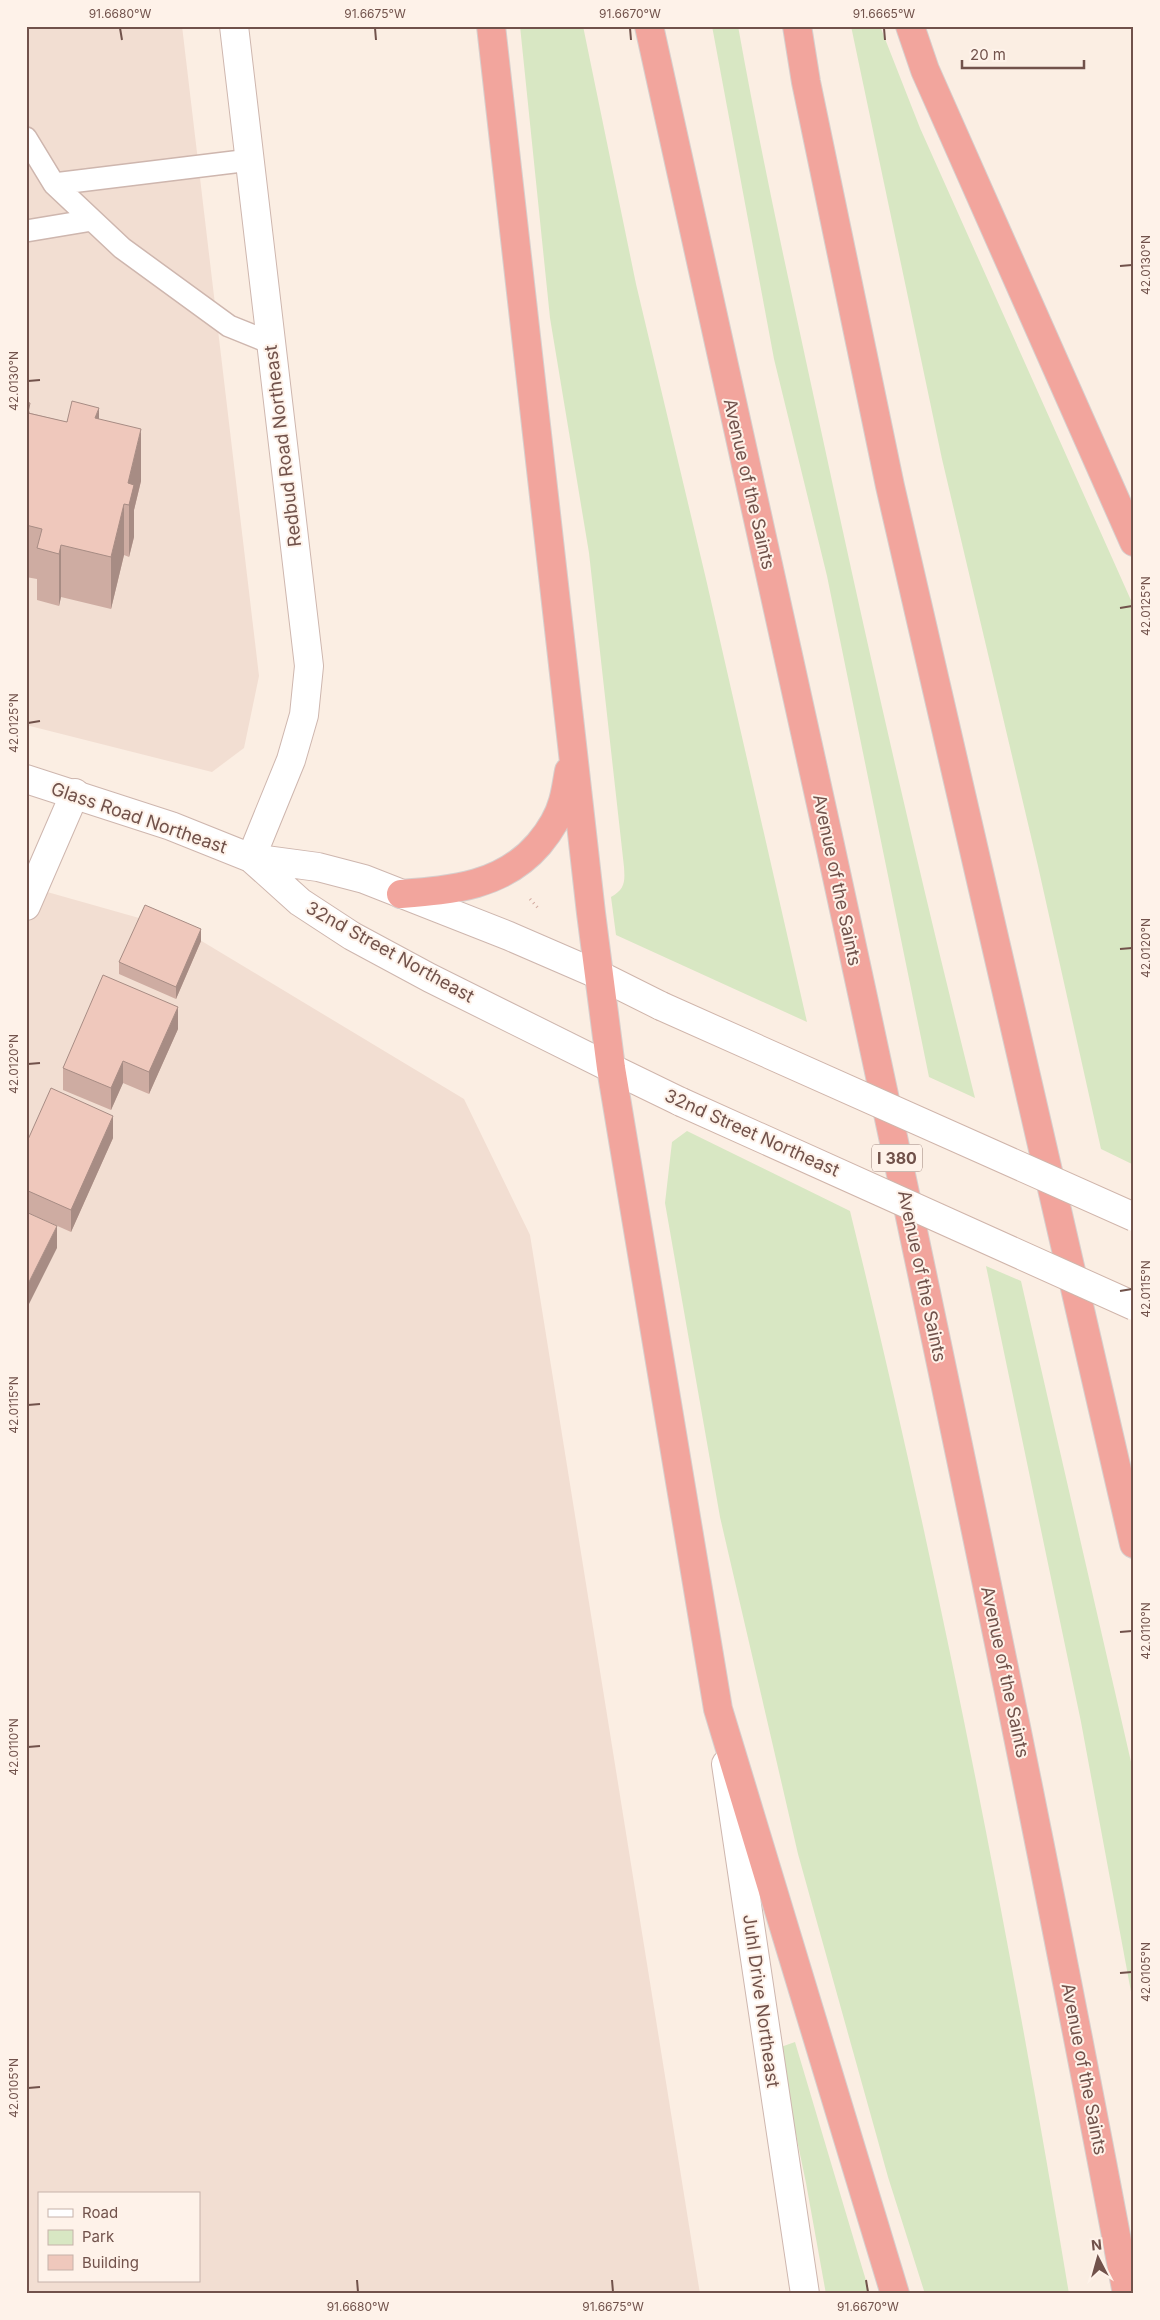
<svg xmlns="http://www.w3.org/2000/svg" width="1160" height="2320" font-family="Inter,sans-serif">
  <rect width="100%" height="100%" fill="#fbeee3"/>
  <path fill="#f2ded2" fill-rule="evenodd" d="M26 26H182L259 676 244 748 212 772 26 725Z
    M26 886 185 931 464 1099 530 1235 700 2294H26ZM39 2194H199V2281H39Z"/>
  <path fill="#d8e7c3" d="M520 26H583L636 284 706 579 807 1022 616 935 611 897C625 889 625 882 624 867L589 553 550 318Z
    M712 26H738C764 171 796 314 827 458 873 672 922 886 975 1098L929 1077 827 576 774 359Z
    M851 26H880L920 128 1134 607V1165L1101 1149 1038 866 942 459Z
    M687 1131 850 1211C938 1569 1009 1931 1069 2294H925L888 2177 798 1854 720 1517 665 1203 672 1142Z
    M986 1266 1021 1281 1134 1775V2008L1081 1722Z
    M795 2042 870 2294H826L806 2183 778 2048Z"/>
  <g fill="none" stroke-linecap="round" stroke-linejoin="round">
    <g stroke="#ceb6ae" stroke-width="24">
      <path id="service" d="M26 138 54 184 250 160
        M54 184 122 248 229 326 271 343
        M26 231 92 220"/>
    </g>
    <g stroke="#ceb6ae" stroke-width="30">
      <path id="minor" d="M234 26 309 666 304 715 291 760 251 858
        M26 906 75 793"/>
    </g>
    <g stroke="#ceb6ae" stroke-width="30">
      <path id="tertiary" d="M26 779 171 826 251 858 318 867 364 879 509 936 599 975
        M251 858 300 902 352 936 430 978 611 1068
        M726 1764 805 2294"/>
    </g>
    <g stroke="#d0b5ab" stroke-width="30">
      <path id="secondary" d="M599 975 661 1006
        M611 1068 681 1102"/>
    </g>
    <g stroke="#d7cfcd" stroke-width="30">
      <path id="motorway" d="M491 26 591 913 611 1068 718 1709 895 2294
        M649 26C709 299 770 572 830 845 935 1327 1036 1809 1127 2294
        M797 26 806 82 890 486 1134 1544
        M910 26 925 70 1134 542
        M401 894C453 890 503 886 539 844 549 832 559 816 563 801 566 791 567 781 569 771"/>
    </g>
    <path stroke="#d3aba0" stroke-width="3" stroke-dasharray="1 4" stroke-linecap="butt" d="M530 899 539 909"/>
    <use href="#service" stroke="#fff" stroke-width="21"/>
    <use href="#minor" stroke="#fff" stroke-width="28"/>
    <use href="#tertiary" stroke="#fff" stroke-width="28"/>
    <use href="#secondary" stroke="#fff" stroke-width="28"/>
    <use href="#motorway" stroke="#f2a59d" stroke-width="28"/>
    <g stroke="#d0b5ab" stroke-width="30" stroke-linecap="butt">
      <path id="secondary-bridge" d="M661 1006 1134 1217
        M681 1102 1134 1306"/>
    </g>
    <use href="#secondary-bridge" stroke="#fff" stroke-width="28"/>
  </g>
  <path fill="#ceaca2" d="M26 402 30 413 67 422 99 419 141 481 134 510V537L129 557 124 555 111 609 61 597 59 606 37 600V579L26 577Z
    M201 941 176 999 119 974V962Z
    M178 1029 149 1094 123 1083 111 1110 63 1090V1068Z
    M113 1138 71 1232 26 1212V1144Z"/>
  <path fill="#a78c84" d="M99 408V460L95 418Z
    M141 429V481L134 510V537L129 557V505L128 483Z
    M124 504V555L111 609V557Z
    M61 545V597L59 606V554Z
    M201 929V941L176 999V987Z
    M178 1007V1029L149 1094V1072Z
    M123 1061V1083L111 1110V1088Z
    M113 1116V1138L71 1232V1210Z
    M57 1226V1248L26 1310V1288Z"/>
  <path fill="#efc8bc" stroke="#a78c84" d="M72 401 99 408 95 418 141 429 128 483 134 485 129 505 124 504 111 557 61 545 59 554 37 548 42 529 26 525V402L30 403 28 413 67 422Z
    M145 905 201 929 176 987 119 962Z
    M103 975 178 1007 149 1072 123 1061 111 1088 63 1068Z
    M51 1088 113 1116 71 1210 26 1190V1144Z
    M26 1212 57 1226 26 1288Z"/>
  <path fill="none" stroke="#71524b" stroke-width="2" d="M120 28 122 40M375 28 376 40M630 28 631 40M884 28 885 40M1120 266 1132 265M28 381 40 380M1120 608 1132 606M28 723 40 721M1120 949 1132 948M28 1064 40 1063M1120 1291 1132 1289M28 1405 40 1404M1120 1632 1132 1631M28 1747 40 1746M1120 1973 1132 1972M28 2088 40 2087M357 2280 358 2292M612 2280 613 2292M866 2280 868 2292"/>
  <g text-anchor="middle" stroke-width="4" stroke-linejoin="round" paint-order="stroke">
    <rect fill="#fef2e9" stroke="#9b827a" stroke-width="1" x="872" y="1144.5" width="50" height="27" rx="4"/>
    <g font-size="16" font-weight="bold" fill="#71524b">
      <text x="897" y="1164">I 380</text>
    </g>
    <g font-size="18" fill="#71524b" stroke="#fef2e9">
      <text transform="translate(283 446) rotate(-97)" y="6">Redbud Road Northeast</text>
      <text transform="translate(749 484) rotate(77)" y="6">Avenue of the Saints</text>
      <text transform="translate(139 818) rotate(19)" y="6">Glass Road Northeast</text>
      <text transform="translate(837 880) rotate(78)" y="6">Avenue of the Saints</text>
      <text transform="translate(390 952) rotate(29)" y="6">32nd Street Northeast</text>
      <text transform="translate(752 1133) rotate(24)" y="6">32nd Street Northeast</text>
      <text transform="translate(922 1276) rotate(78)" y="6">Avenue of the Saints</text>
      <text transform="translate(1005 1672) rotate(78)" y="6">Avenue of the Saints</text>
      <text transform="translate(761 2001) rotate(82)" y="6">Juhl Drive Northeast</text>
      <text transform="translate(1084 2069) rotate(79)" y="6">Avenue of the Saints</text>
    </g>
  </g>
  <rect width="1160" height="2320" fill="none" stroke="#fef2e9" stroke-width="55"/>
  <rect x="38" y="2192" width="162" height="90" fill="#fef2e9" stroke="#c6b2aa"/>
  <rect x="48" y="2209" width="25" height="8" fill="#ffffff" stroke="#c6b2aa"/>
  <text x="82" y="2218" font-size="15" fill="#71524b">Road</text>
  <rect x="48" y="2230" width="25" height="15" fill="#d8e7c3" stroke="#c6b2aa"/>
  <text x="82" y="2242" font-size="15" fill="#71524b">Park</text>
  <rect x="48" y="2255" width="25" height="15" fill="#efc8bc" stroke="#c6b2aa"/>
  <text x="82" y="2268" font-size="15" fill="#71524b">Building</text>
  <g transform="translate(1098 2258) rotate(354)" stroke="#fef2e9" stroke-width="4" paint-order="stroke">
  <path d="M0-4L9 19L0 12L-9 19Z" fill="#71524b"/>
  <text y="-8" font-size="14" font-weight="bold" text-anchor="middle" fill="#71524b">N</text>
  </g>
  <path d="M962 60v8h122v-8" fill="none" stroke="#71524b" stroke-width="2.5"/>
  <text x="970" y="60" font-size="15" fill="#71524b" stroke="#fef2e9" stroke-width="4" paint-order="stroke">20 m</text>
  <rect x="28" y="28" width="1104" height="2264" fill="none" stroke="#71524b" stroke-width="2"/>
  <g font-size="12" text-anchor="middle" fill="#71524b">
    <text x="120" y="18">91.6680°W</text>
    <text x="375" y="18">91.6675°W</text>
    <text x="630" y="18">91.6670°W</text>
    <text x="884" y="18">91.6665°W</text>
    <text transform="translate(1146 265) rotate(-90)" y="4">42.0130°N</text>
    <text transform="translate(14 381) rotate(-90)" y="4">42.0130°N</text>
    <text transform="translate(1146 606) rotate(-90)" y="4">42.0125°N</text>
    <text transform="translate(14 723) rotate(-90)" y="4">42.0125°N</text>
    <text transform="translate(1146 948) rotate(-90)" y="4">42.0120°N</text>
    <text transform="translate(14 1064) rotate(-90)" y="4">42.0120°N</text>
    <text transform="translate(1146 1289) rotate(-90)" y="4">42.0115°N</text>
    <text transform="translate(14 1405) rotate(-90)" y="4">42.0115°N</text>
    <text transform="translate(1146 1631) rotate(-90)" y="4">42.0110°N</text>
    <text transform="translate(14 1747) rotate(-90)" y="4">42.0110°N</text>
    <text transform="translate(1146 1972) rotate(-90)" y="4">42.0105°N</text>
    <text transform="translate(14 2088) rotate(-90)" y="4">42.0105°N</text>
    <text x="358" y="2311">91.6680°W</text>
    <text x="613" y="2311">91.6675°W</text>
    <text x="868" y="2311">91.6670°W</text>
  </g>
</svg>
